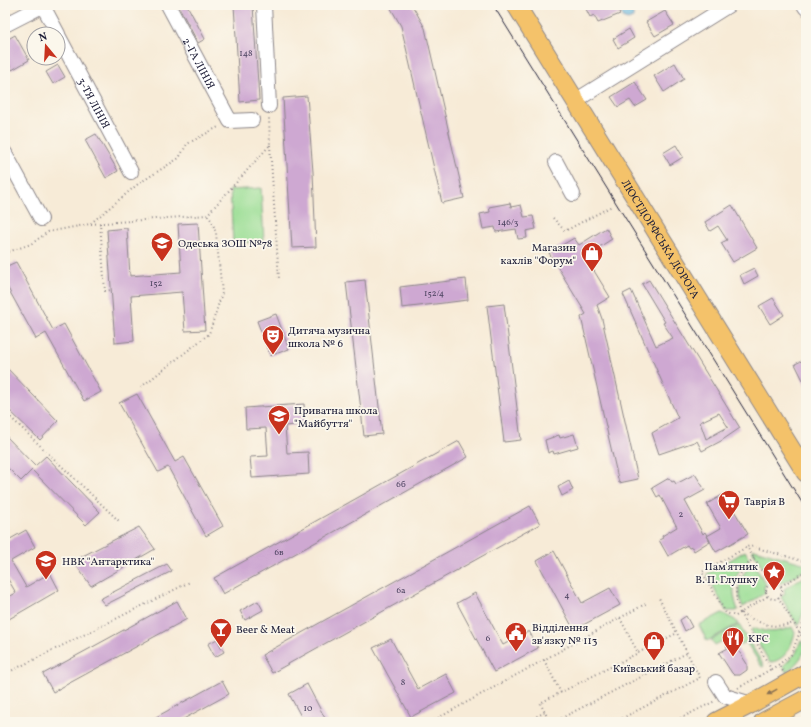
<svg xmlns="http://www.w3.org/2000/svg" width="811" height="727" font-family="Vollkorn,serif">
  <rect width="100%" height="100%" fill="#fbf7ec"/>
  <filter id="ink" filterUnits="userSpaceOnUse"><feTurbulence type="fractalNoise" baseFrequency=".025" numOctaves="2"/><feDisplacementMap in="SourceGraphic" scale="8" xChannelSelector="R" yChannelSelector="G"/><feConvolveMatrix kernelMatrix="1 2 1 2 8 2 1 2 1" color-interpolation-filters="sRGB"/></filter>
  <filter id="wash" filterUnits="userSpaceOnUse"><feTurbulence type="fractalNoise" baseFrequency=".012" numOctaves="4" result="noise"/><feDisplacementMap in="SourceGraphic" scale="16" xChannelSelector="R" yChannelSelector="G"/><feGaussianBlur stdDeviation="0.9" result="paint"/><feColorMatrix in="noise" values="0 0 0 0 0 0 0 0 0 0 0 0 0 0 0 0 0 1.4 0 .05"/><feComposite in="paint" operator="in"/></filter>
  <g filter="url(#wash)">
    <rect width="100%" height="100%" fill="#f7ebd7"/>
    <path fill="#9bde95" stroke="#5e8068" d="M261 188 264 241 233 243 230 190Z
      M754 549 806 564V569L781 584 779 582H772L752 550Z
      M745 551 750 559C733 573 730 589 738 610L736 611H726L707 574Z
      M753 562 766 585 764 586 765 593 743 607C735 589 740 575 753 562Z
      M806 575V606L798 626 781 597 785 594 784 589Z
      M722 613 735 620 738 624 707 641 699 625Z
      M739 625 764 666 762 667 746 642 740 645 734 635 715 645 711 640Z
      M792 627 795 633C790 649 787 658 770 663L751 630 756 628C769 634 779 632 792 627Z
      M801 640 806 648C801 659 796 665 786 672L783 666 796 653Z"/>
    <path fill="#60b2db" stroke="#416a8b" d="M618 5H629L633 13V18L628 20 624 19Z"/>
    <g id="blocks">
      <path fill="#cea8d2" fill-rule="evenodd" d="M178 5H187L205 39 198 43Z
        M234 5H253L259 100 240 102Z
        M389 5H412L425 28 464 198 442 203 401 26Z
        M584 5H616L620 14 598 23 594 15 590 17Z
        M665 11 674 25 655 36 646 22Z
        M629 29 634 38 618 48 613 39Z
        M15 35 29 60 12 70 5 57V41Z
        M675 63 684 79 664 92 654 76Z
        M58 65 65 77 53 84 46 72Z
        M635 82 647 100 635 107 630 100 618 107 611 97Z
        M307 96 313 172 316 247 292 248 283 98Z
        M96 134 118 171 106 178 85 140Z
        M676 145 683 157 670 165 663 153Z
        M510 203 511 207 521 205 524 217 533 216 536 229 526 231 527 238 518 239 516 229 496 232 495 227 483 229 480 214 490 212 489 207Z
        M732 205 757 248 733 262 721 243 727 240 718 226 710 231 705 222Z
        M198 223 205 330 185 331 182 292 131 296 134 341 115 343 107 230 127 228 130 276 181 272 178 224Z
        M606 228 612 239 585 256 610 297 597 305 602 319 638 479 619 483 581 317 586 314 549 253 574 238 579 245Z
        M16 262 53 330 64 324 101 392 84 401 46 333 36 339 5 283V267Z
        M754 268 758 276 744 284 740 275Z
        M466 279 468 300 402 308 400 287Z
        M365 280 382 434 364 436 346 282Z
        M649 280 740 428 721 441 702 451 697 441 659 454 652 433 678 418 623 294 631 290 656 346 673 338 663 323 665 322 642 284ZM719 413 728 427 706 439 700 422Z
        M773 298 784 315 770 324 759 306Z
        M504 304 521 440 504 442 487 306Z
        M276 314 289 349 270 356 257 321Z
        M806 359V386L795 364Z
        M5 366 58 421 40 440 5 406Z
        M137 394 175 462 184 457 223 526 206 536 168 467 158 472 119 403Z
        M304 404 305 424 285 426 287 453 308 452 309 474 252 478 250 457 268 456 266 428 246 429 245 408Z
        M574 434 578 447 554 454 553 451 548 453 545 440 559 435 560 438Z
        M5 435 35 466 46 456 100 512 86 525 32 470 21 481 5 465Z
        M459 441 468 457 223 594 214 578Z
        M695 474 705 490 685 501 703 534 705 532 710 541 694 551 692 547 689 548 687 545 668 556 659 540 663 538 662 536 677 527 660 495 657 497 652 488 669 478 672 482 674 481 676 484Z
        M569 481 573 490 562 496 558 487Z
        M724 494 748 534 716 552 707 536 721 528 707 504Z
        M530 506 540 524 272 673 262 655Z
        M139 527 155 549 91 586 73 561Z
        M26 530 35 547 11 561 26 587 50 573 59 590 9 619 5 611V599L16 593 5 574V542Z
        M554 551 582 603 610 588 620 605 574 630 537 561Z
        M167 564 172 571 105 605 100 599Z
        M475 593 503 645 529 631 538 648 494 672 457 603Z
        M177 601 187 619 53 692 43 674Z
        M258 601 263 610 245 620 240 611Z
        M686 616 692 627 685 631 680 620Z
        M217 639 224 652 215 657 208 644Z
        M391 639 418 689 446 674 456 693 411 717 373 648Z
        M733 642 747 664V670L740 675H734L732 673 719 653 728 648 726 646Z
        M222 681 229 694 178 722H147Z
        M307 684 327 722H304L289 694Z"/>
    </g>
  </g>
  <g filter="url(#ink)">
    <use href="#blocks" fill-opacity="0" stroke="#8c8689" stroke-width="1"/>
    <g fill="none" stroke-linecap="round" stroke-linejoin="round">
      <g stroke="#8c8689" stroke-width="16">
        <g id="minor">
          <path id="s1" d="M168 5 230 121 252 120"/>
          <path d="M264 5 269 106"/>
          <path d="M804 5 806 8"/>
          <path d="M43 6 58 34"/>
          <path d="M5 25 44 5"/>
          <path id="s2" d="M58 35 131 172"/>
          <path d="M575 101 729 5"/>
          <path d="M5 153 41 219"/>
          <path d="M556 162 573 194"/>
          <path d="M716 682 725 696 751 704"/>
        </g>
      </g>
      <g stroke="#8c8689" stroke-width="20">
        <g id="major">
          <path id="s3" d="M516 5 806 473"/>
          <path d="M716 722 751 704 806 673"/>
          <path d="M763 722 806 699"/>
        </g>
      </g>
      <path stroke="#8c8689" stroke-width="2" stroke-dasharray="1 3" stroke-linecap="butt" d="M270 145 279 279
        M553 218 565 231 612 206
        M100 223 105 291 111 290
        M91 224 207 215 270 145 269 118
        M5 252H8L31 244 48 232 90 224 138 184 179 158 187 144 220 126
        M141 387 209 334 222 293 216 233 212 221 207 215
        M5 412 120 522
        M754 558C736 574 732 589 740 613L768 596
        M766 591a8 8 0 1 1 16 0a8 8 0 1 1-16 0Z
        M770 584 747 547 750 546 806 562
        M781 586 806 571
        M778 597 806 643
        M740 613 736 616 726 613 702 572 747 547
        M740 613 771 669 778 665
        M741 613C758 623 774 630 793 623
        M620 618 638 653
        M544 660 561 693
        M783 671 778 665 791 655 806 616
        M5 674 190 582
        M738 688 771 669
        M431 722 647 603
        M526 722 545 712
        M550 722 540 703 677 633
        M554 722 687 653
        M615 722 700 678 658 596
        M673 722 715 701"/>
      <use href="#minor" stroke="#fff" stroke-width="14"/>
      <use href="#major" stroke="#f4c26a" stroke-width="18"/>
      <path stroke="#22223b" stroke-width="1" d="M493 5 806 509"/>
    </g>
    <defs><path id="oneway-solid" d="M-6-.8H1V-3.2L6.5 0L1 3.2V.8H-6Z"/></defs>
    <use fill="#8b7252" href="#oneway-solid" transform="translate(772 692) rotate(151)"/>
  </g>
  <defs>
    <g id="school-pin" transform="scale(1.15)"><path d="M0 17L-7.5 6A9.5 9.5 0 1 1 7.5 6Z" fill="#c8321e" stroke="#fbf7ec"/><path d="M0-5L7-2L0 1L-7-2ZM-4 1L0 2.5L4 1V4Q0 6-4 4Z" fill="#fff"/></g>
    <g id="shop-pin" transform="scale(1.15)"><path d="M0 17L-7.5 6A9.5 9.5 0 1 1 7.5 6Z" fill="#c8321e" stroke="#fbf7ec"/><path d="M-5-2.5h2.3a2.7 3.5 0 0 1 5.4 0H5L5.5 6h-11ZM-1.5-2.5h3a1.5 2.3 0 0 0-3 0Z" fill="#fff"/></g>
    <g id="theatre-pin" transform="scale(1.15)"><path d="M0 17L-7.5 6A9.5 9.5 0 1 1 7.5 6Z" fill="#c8321e" stroke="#fbf7ec"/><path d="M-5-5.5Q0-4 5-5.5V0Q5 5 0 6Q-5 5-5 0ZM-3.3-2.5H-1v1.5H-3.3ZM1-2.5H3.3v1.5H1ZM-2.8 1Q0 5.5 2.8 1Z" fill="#fff"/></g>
    <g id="supermarket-pin" transform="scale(1.15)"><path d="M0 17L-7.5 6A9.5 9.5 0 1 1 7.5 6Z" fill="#c8321e" stroke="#fbf7ec"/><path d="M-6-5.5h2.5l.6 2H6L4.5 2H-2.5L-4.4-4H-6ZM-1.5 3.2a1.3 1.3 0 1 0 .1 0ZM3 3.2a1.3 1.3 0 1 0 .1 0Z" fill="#fff"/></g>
    <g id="sight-pin" transform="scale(1.15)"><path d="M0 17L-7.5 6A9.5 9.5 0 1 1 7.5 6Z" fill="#c8321e" stroke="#fbf7ec"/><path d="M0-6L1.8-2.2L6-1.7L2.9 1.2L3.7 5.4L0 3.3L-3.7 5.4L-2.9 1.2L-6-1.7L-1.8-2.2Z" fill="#fff"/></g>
    <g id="bar-pin" transform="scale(1.15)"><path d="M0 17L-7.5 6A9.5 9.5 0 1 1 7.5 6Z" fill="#c8321e" stroke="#fbf7ec"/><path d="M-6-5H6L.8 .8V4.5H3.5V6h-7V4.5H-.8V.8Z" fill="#fff"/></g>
    <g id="civic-pin" transform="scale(1.15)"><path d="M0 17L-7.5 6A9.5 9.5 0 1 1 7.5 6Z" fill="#c8321e" stroke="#fbf7ec"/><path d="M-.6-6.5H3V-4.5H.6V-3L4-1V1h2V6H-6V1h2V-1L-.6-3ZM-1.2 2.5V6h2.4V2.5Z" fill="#fff"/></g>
    <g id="restaurant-pin" transform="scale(1.15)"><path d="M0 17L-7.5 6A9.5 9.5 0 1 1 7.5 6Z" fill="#c8321e" stroke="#fbf7ec"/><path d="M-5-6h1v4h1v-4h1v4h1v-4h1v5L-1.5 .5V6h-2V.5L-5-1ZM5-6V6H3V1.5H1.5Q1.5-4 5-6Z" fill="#fff"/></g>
  </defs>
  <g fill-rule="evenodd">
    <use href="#school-pin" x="162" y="243"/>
    <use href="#shop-pin" x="592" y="253"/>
    <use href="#theatre-pin" x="273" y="336"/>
    <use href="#school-pin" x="279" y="416"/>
    <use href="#supermarket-pin" x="729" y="501"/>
    <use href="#school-pin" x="46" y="561"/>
    <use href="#sight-pin" x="774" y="572"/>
    <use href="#bar-pin" x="221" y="629"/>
    <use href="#civic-pin" x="516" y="633"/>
    <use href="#restaurant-pin" x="733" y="638"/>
    <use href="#shop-pin" x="654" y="642"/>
  </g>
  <g text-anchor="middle" stroke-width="3.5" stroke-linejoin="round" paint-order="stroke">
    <g font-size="9" fill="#4d4461">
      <text x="246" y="56">148</text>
      <text x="508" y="225">146/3</text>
      <text x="156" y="286">152</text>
      <text x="434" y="296">152/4</text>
      <text x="401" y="487">6б</text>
      <text x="681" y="517">2</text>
      <text x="279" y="555">6в</text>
      <text x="401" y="593">6а</text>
      <text x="567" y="598">4</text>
      <text x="488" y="641">6</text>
      <text x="403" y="685">8</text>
      <text x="308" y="711">10</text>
    </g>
    <g font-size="11" fill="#22223b" stroke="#fbf7ec">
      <text dy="4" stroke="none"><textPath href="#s1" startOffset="66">2-ГА ЛІНІЯ</textPath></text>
      <text dy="4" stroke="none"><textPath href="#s2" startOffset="77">3-ТЯ ЛІНІЯ</textPath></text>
      <text dy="4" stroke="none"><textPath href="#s3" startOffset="275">ЛЮСТДОРФСЬКА ДОРОГА</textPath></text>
    </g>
    <g font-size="11" fill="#22223b" stroke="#fbf7ec" text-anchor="start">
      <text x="178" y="247">Одеська ЗОШ №78</text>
      <text x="576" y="251" text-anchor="end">Магазин<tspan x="576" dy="13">кахлів "Форум"</tspan></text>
      <text x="288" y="334">Дитяча музична<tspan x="288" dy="13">школа № 6</tspan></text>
      <text x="294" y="414">Приватна школа<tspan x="294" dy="13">"Майбуття"</tspan></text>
      <text x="744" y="505">Таврія В</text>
      <text x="62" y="565">НВК "Антарктика"</text>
      <text x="758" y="570" text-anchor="end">Пам'ятник<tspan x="758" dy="13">В. П. Глушку</tspan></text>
      <text x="532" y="631">Відділення<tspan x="532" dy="13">зв'язку № 113</tspan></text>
      <text x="236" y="633">Beer &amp; Meat</text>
      <text x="748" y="642">KFC</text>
      <text x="654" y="672" text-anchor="middle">Київський базар</text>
    </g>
  </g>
  <rect width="811" height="727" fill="none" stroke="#fbf7ec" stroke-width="20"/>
  <g transform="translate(46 46) rotate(342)"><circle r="19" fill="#fbf7ec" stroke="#a4a2a5"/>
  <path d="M0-3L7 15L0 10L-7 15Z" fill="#c8321e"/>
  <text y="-6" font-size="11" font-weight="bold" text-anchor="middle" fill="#22223b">N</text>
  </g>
</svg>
